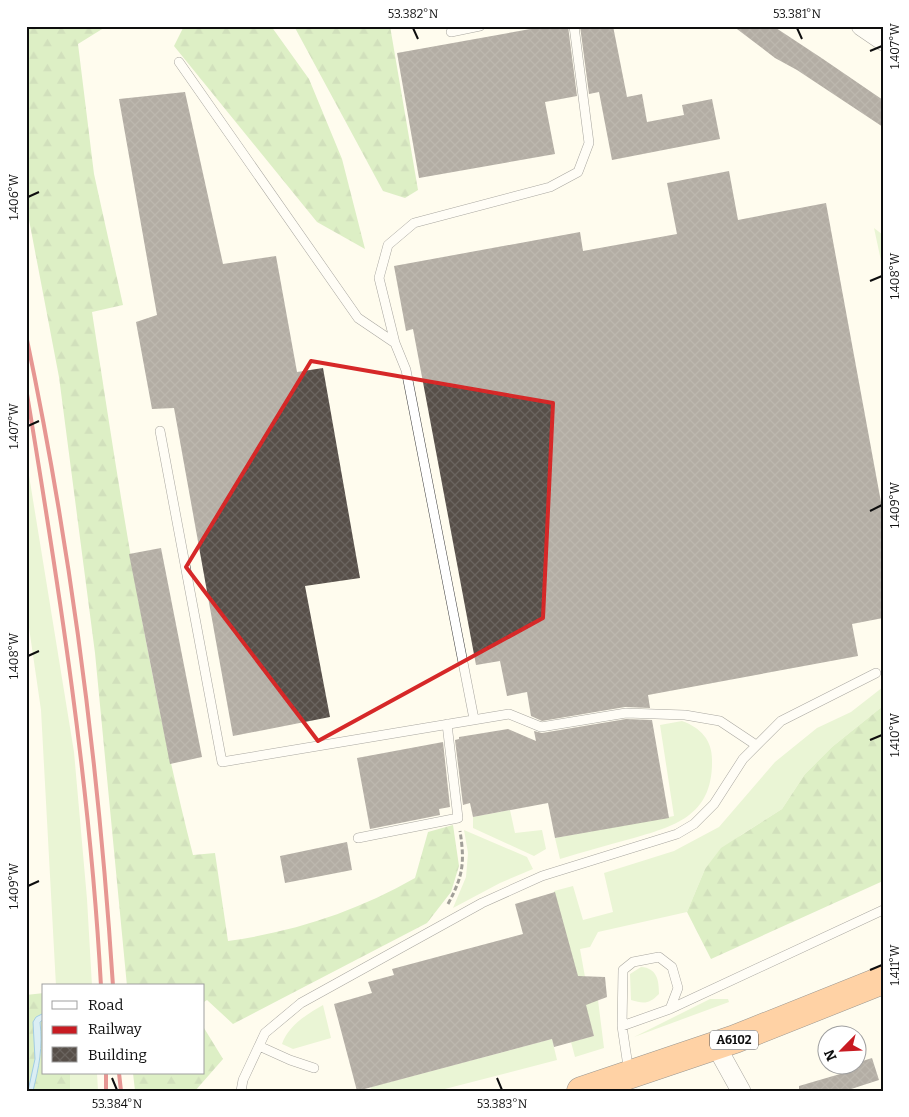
<svg xmlns="http://www.w3.org/2000/svg" width="909" height="1117" font-family="Bitter,serif">
  <defs>
    <pattern id="forest-firs" width="22" height="20" patternUnits="userSpaceOnUse" patternTransform="scale(1.25)"><rect width="22" height="20" fill="#b4df93"/><path d="M5 1l3.5 6h-7zM16 11l3.5 6h-7z" fill="#9abe7e"/></pattern>
    <pattern id="building-cross-hatch" width="8" height="8" patternUnits="userSpaceOnUse" patternTransform="scale(1.25)"><rect width="8" height="8" fill="#574f49"/><path d="M0 0l8 8M0 8l8-8" fill="none" stroke="#6a645f"/></pattern>
  </defs>
  <rect width="100%" height="100%" fill="#fffcee"/>
  <path fill="#d1edb5" d="M874 228 883 235V270Z
    M26 457 74 752 87 899 92 986H56L41 710 26 607Z
    M883 687V706L832 747 805 774 782 809 741 835 705 869 687 912 598 932 590 947 580 949 585 977 578 979 554 891 573 886 583 920 613 912 604 873 674 851 719 827 775 762 817 728 851 712Z
    M682 721C701 728 712 740 712 760 713 816 675 826 630 839 607 845 583 852 560 859L555 838 674 816 660 725Z
    M510 810 515 833 542 830 546 849 534 856 473 828V817Z
    M464 830 527 857 533 869 500 883 453 908 466 877 468 853Z
    M641 967C657 968 659 980 659 994 649 1004 644 1004 631 1000L630 974Z
    M710 999H728L729 1002 634 1037Z
    M598 1000 604 1048 575 1057 571 1042 594 1036 585 1004Z
    M323 1005 331 1038 293 1049 282 1044C288 1026 307 1014 323 1005Z
    M552 1039 557 1060 437 1091H372L371 1087Z
    M70 1073H97L98 1091H70Z"/>
  <path fill="url(#forest-firs)" d="M26 26H107L78 44 94 174 123 305 92 312C120 494 147 676 193 855L215 853 228 941C293 932 358 911 415 878L428 832 453 825 459 866 451 892 427 923 233 1024 207 1000 204 1002V986H127L95 653 59 377 26 204Z
    M184 26H271L309 79 342 159 365 249 317 222 174 46Z
    M294 26H390L418 190 405 198 383 191Z
    M883 706V881L711 959 687 912 705 869 721 848 782 809 805 774 832 747Z
    M44 993V1073H70V1091H26V995Z
    M204 1028 223 1059 195 1091H135L133 1073H204Z"/>
  <path fill="#afdefb" stroke="#3094d7" d="M44 1013V1019L40 1022C43 1047 39 1067 33 1091H28L35 1059 33 1022 36 1017Z"/>
  <path fill="url(#building-cross-hatch)" d="M547 26H568L577 96 545 102 555 154 419 178 397 53Z
    M580 26H613L627 97 642 94 647 122 684 115 682 105 712 99 720 139 612 160 599 92 589 94Z
    M733 26H773L823 59 883 100V127L797 70 775 58Z
    M185 92 223 264 276 256 297 372 323 368 360 578 305 586 330 717 233 736 174 408 152 409 136 322 157 315 119 99Z
    M729 171 738 220 826 203 883 513V618L852 624 858 656 648 695 650 708 625 707 542 721 531 716 527 692 507 696 500 661 476 665 413 329 406 331 394 266 580 232 583 251 677 234 667 183Z
    M161 548 202 757 170 764 129 554Z
    M626 719 652 720 669 818 555 838 548 803 473 817 470 803 463 805 455 740 459 739V737L508 729 536 741 534 731 542 733Z
    M443 742 450 807 439 809 440 815 370 829 357 758Z
    M347 842 352 870 285 883 280 856Z
    M555 892 578 976 605 977 607 997 586 1005 594 1036 554 1047 552 1039 357 1091 334 1004 372 993 368 982 394 975 392 969 523 934 515 904Z
    M872 1058 879 1080 845 1091H799V1086L840 1074 838 1069Z"/>
  <g fill="none" stroke-linecap="round" stroke-linejoin="round">
    <g stroke="#414141" stroke-width="10">
      <path id="lane" d="M451 32 480 26
        M179 62 358 318 395 343
        M160 431 222 762 509 714 541 727 626 713 685 715 720 721 756 745
        M474 719 406 370 395 343 379 278 388 245 414 223 550 187 578 172 589 143 574 26
        M358 838 458 818 447 724
        M670 1009 883 910
        M622 1026 670 1009 678 988 672 967 659 957 633 962 623 970 622 1026 629 1073
        M259 1046 290 1060 314 1068
        M241 1091 243 1080 265 1033 301 1003 482 903 542 876 677 834 694 824 714 804 743 759 781 721 876 673"/>
    </g>
    <g stroke="#414141" stroke-width="20">
      <path id="street" d="M861 26 883 41
        M716 1046 741 1091"/>
    </g>
    <g stroke="#1f1f1f" stroke-width="29">
      <path id="highway" d="M581 1091 735 1039 883 980"/>
    </g>
    <path stroke="#303030" stroke-width="3" stroke-dasharray="5 2.5" stroke-linecap="butt" d="M448 904C463 876 465 863 460 831"/>
    <use href="#lane" stroke="#fff" stroke-width="9"/>
    <use href="#street" stroke="#fff" stroke-width="19"/>
    <use href="#highway" stroke="#ff9f4c" stroke-width="28"/>
    <path stroke="#c81b22" stroke-width="4" d="M26 335C71 549 99 767 113 986
      M26 388C59 587 90 785 101 986
      M106 1073V1091
      M119 1073 121 1091"/>
  </g>
  <path d="M0 0H909V1117H0ZM311 361 553 403 543 618 318 741 186 567Z" fill="#fffcee" fill-opacity=".55" fill-rule="evenodd"/>
  <path fill="none" stroke="#d62828" stroke-width="4" stroke-linejoin="round" d="M311 361 553 403 543 618 318 741 186 567Z"/>
  <path fill="none" stroke="#0e0e0e" stroke-width="2" d="M413 28 418 39M797 28 802 39M870 51 882 46M28 197 39 192M870 281 882 276M28 426 39 421M870 511 882 505M28 656 39 651M870 740 882 735M28 886 39 881M870 970 882 965M112 1078 117 1090M497 1078 502 1090"/>
  <g text-anchor="middle" stroke-width="5" stroke-linejoin="round" paint-order="stroke">
    <rect fill="#fff" stroke="#565656" stroke-width="1" x="710" y="1030.5" width="48" height="19" rx="4"/>
    <g font-size="12" font-weight="bold" fill="#0e0e0e">
      <text x="734" y="1044">A6102</text>
    </g>
  </g>
  <rect width="909" height="1117" fill="none" stroke="#ffffff" stroke-width="55"/>
  <rect x="42" y="984" width="162" height="90" fill="#ffffff" stroke="#9f9f9f"/>
  <rect x="52" y="1001" width="25" height="8" fill="#ffffff" stroke="#9f9f9f"/>
  <text x="88" y="1010" font-size="15" fill="#0e0e0e">Road</text>
  <rect x="52" y="1026" width="25" height="8" fill="#c81b22" stroke="#9f9f9f"/>
  <text x="88" y="1034" font-size="15" fill="#0e0e0e">Railway</text>
  <rect x="52" y="1047" width="25" height="15" fill="url(#building-cross-hatch)" stroke="#9f9f9f"/>
  <text x="88" y="1060" font-size="15" fill="#0e0e0e">Building</text>
  <g transform="translate(842 1050) rotate(246)"><circle r="24" fill="#ffffff" stroke="#9f9f9f"/>
  <path d="M0-4L9 19L0 12L-9 19Z" fill="#c81b22"/>
  <text y="-8" font-size="14" font-weight="bold" text-anchor="middle" fill="#0e0e0e">N</text>
  </g>
  <rect x="28" y="28" width="854" height="1062" fill="none" stroke="#0e0e0e" stroke-width="2"/>
  <g font-size="12" text-anchor="middle" fill="#0e0e0e">
    <text x="413" y="18">53.382°N</text>
    <text x="797" y="18">53.381°N</text>
    <text transform="translate(895 46) rotate(-90)" y="4">1.407°W</text>
    <text transform="translate(14 197) rotate(-90)" y="4">1.406°W</text>
    <text transform="translate(895 276) rotate(-90)" y="4">1.408°W</text>
    <text transform="translate(14 426) rotate(-90)" y="4">1.407°W</text>
    <text transform="translate(895 505) rotate(-90)" y="4">1.409°W</text>
    <text transform="translate(14 656) rotate(-90)" y="4">1.408°W</text>
    <text transform="translate(895 735) rotate(-90)" y="4">1.410°W</text>
    <text transform="translate(14 886) rotate(-90)" y="4">1.409°W</text>
    <text transform="translate(895 965) rotate(-90)" y="4">1.411°W</text>
    <text x="117" y="1108">53.384°N</text>
    <text x="502" y="1108">53.383°N</text>
  </g>
</svg>
